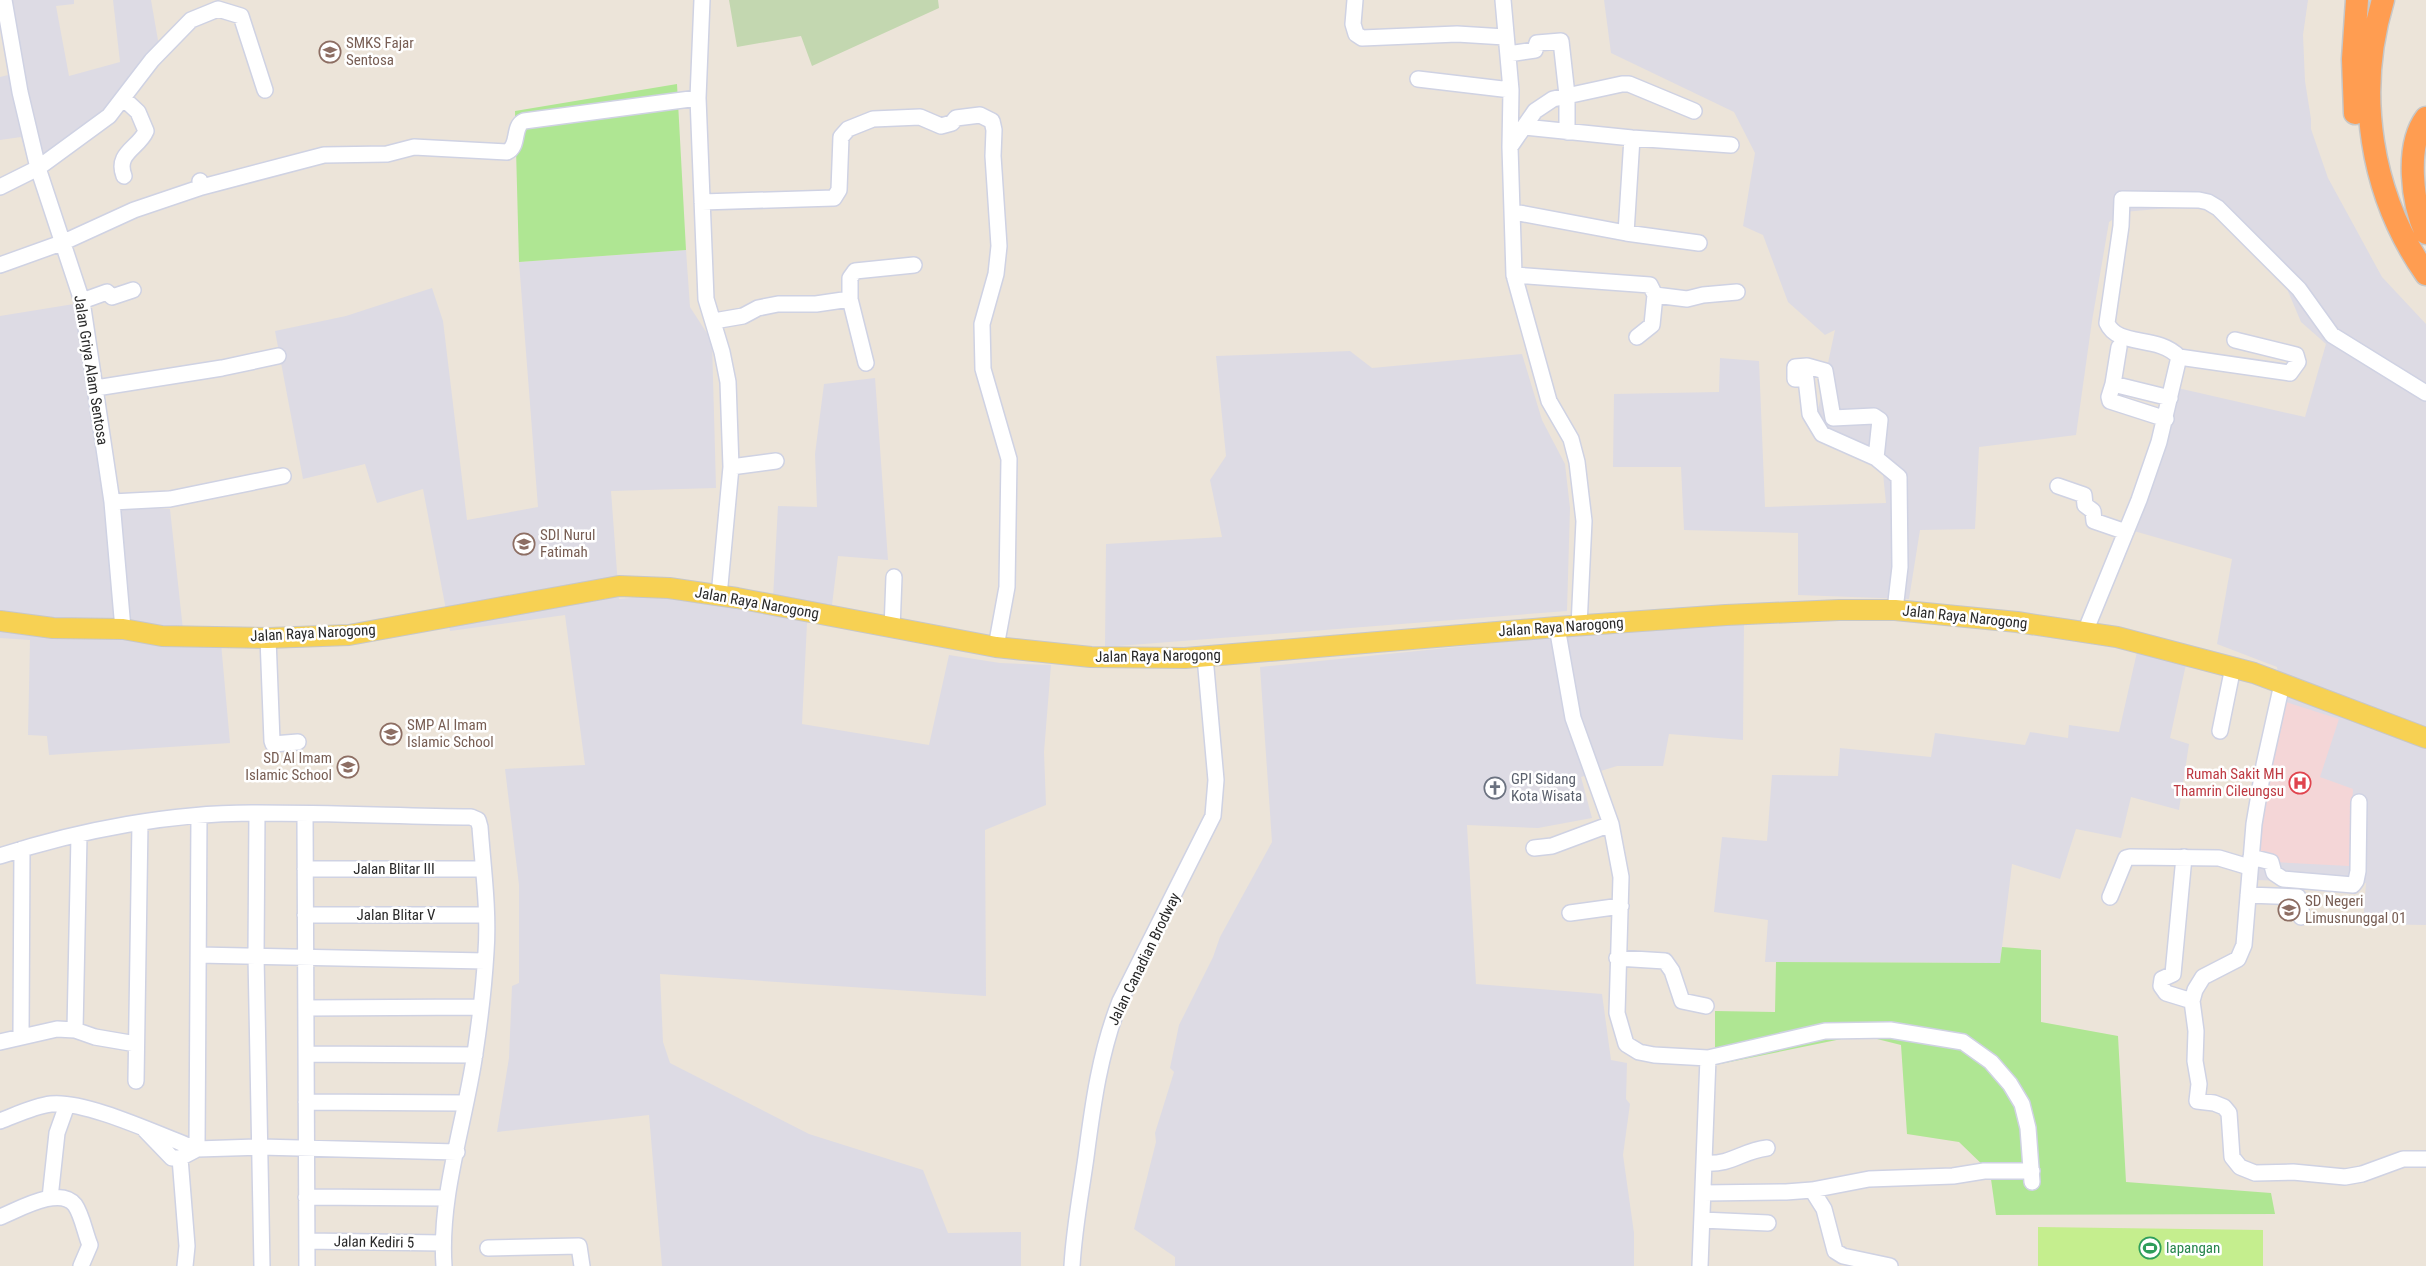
<svg xmlns="http://www.w3.org/2000/svg" width="2426" height="1266" font-family="'Roboto Condensed',sans-serif">
  <rect width="100%" height="100%" fill="#ece4d9"/>
  <path fill="#dddbe4" d="M10 0H74V4L56 6 69 76 120 62 113 0H151L159 46 111 119 32 176 21 137 0 140V77L20 72Z
    M1604 0H2308L2303 35 2305 81 2311 119V129L2328 178 2382 277 2426 324V925L2363 924 2366 883 2254 880 2278 676 2277 667 2217 644 2232 559 2120 527 2159 438 2169 386 2305 417 2326 344 2301 322 2285 284 2221 217 2201 205 2124 212 2109 222 2092 321 2076 435 1979 447 1975 529 1920 530 1909 599 1798 595V533L1684 530 1681 467H1613L1614 394 1719 392 1720 358 1759 361 1765 507 1886 503 1881 454 1814 429 1835 330 1825 335 1788 302 1763 235 1743 226 1755 153 1734 112 1611 53Z
    M686 250 690 307 712 341 716 488 611 491 619 599 651 596 713 605 718 587 773 598 778 506 817 507 815 454 824 384 875 378 888 560 838 556 832 605 812 602 807 623 802 724 929 745 949 655 1000 663 1051 665 1044 752 1046 805 985 830 986 996 660 974 663 1042 670 1063 809 1134 923 1170 948 1233 1021 1232V1266H662L649 1115 497 1132 509 1058 512 986 519 983V885L505 769 585 765 565 615 450 631 423 489 377 503 365 464 303 479 275 331 346 316 432 288 443 321 467 520 538 507 519 262Z
    M74 304 104 506 170 509 183 630 220 632 230 743 49 755 47 736 28 735 30 640 0 638V316Z
    M1350 351 1372 368 1522 354 1542 420 1565 464 1570 508 1567 611 1105 647 1106 544 1222 537 1210 480 1226 456 1216 356Z
    M1744 623 1743 740 1669 734 1663 766H1617L1581 777 1592 818 1538 828 1467 825 1476 984 1602 994 1611 1060 1627 1063 1626 1099 1630 1104 1623 1155 1634 1233V1266H1175V1257L1134 1229 1156 1142 1155 1133 1174 1072 1170 1068 1179 1025 1213 957 1220 937 1272 842 1260 667 1566 636Z
    M2137 652 2186 664 2170 738 2189 744 2179 810 2131 797 2121 838 2076 829 2060 879 2012 864 2000 963 1765 962 1768 920 1714 912 1722 837 1767 841 1772 775 1838 776 1840 748 1931 757 1935 733 2025 745 2030 732 2068 738 2069 725 2119 732Z"/>
  <path fill="#f4d6d7" d="M2280 700 2339 719 2320 777 2353 789 2349 866 2273 862V854L2254 853Z"/>
  <path fill="#afe693" d="M677 84 686 250 519 262 515 111Z
    M2002 947 2041 950V1022L2118 1036 2126 1182 2271 1193 2275 1214 1996 1215 1990 1172 1959 1142 1907 1134 1901 1045 1861 1035 1715 1065V1011L1775 1012 1776 962 2000 963Z"/>
  <path fill="#c3d7b0" d="M729 0H938L939 8 812 66 801 36 737 47Z"/>
  <path fill="#c5ee8e" d="M2038 1227 2263 1230V1266H2038Z"/>
  <g fill="none" stroke-linecap="round" stroke-linejoin="round">
    <g stroke="#cfd2e3" stroke-width="18">
      <path id="minor" d="M4 0 20 92 38 168 82 301 112 502 123 629
        M702 0 698 98 706 299 722 352 728 382 731 467 719 596
        M1355 0 1353 24 1356 34 1362 38 1457 34 1505 37
        M1503 0 1511 90 1510 147 1514 275 1549 401 1571 439 1577 462 1584 521 1579 626
        M1508 54 1535 50 1537 43 1561 41 1567 95V132
        M1418 79 1511 90
        M123 98 138 112 146 131C139 148 115 153 124 176
        M1524 127 1632 138 1731 145
        M1510 147 1535 111 1553 99 1622 84H1629L1694 111
        M200 181 202 187 324 155 387 154 414 147 507 152C520 146 512 126 524 121L698 98
        M0 187 38 168 109 116 152 60 191 20 218 9 241 16 265 90
        M702 202 834 198 839 190 841 137 848 129 873 119 920 117 941 126 952 123 956 118 980 115 992 121 994 130 993 156 999 246 996 274 982 324 983 369 1009 459 1007 587 996 647
        M1514 212 1626 233 1699 243
        M1626 233 1632 138
        M0 265 64 242 134 210 202 187
        M1514 275 1650 285 1655 295 1652 325 1637 337
        M1655 295 1687 299 1703 295 1737 292
        M850 299V278L855 271 914 265
        M82 301 107 292 112 297 133 290
        M714 321 743 316 758 308 778 304H816L850 299 866 363
        M2119 347 2113 384 2170 398
        M2179 357 2290 373 2298 362 2296 355 2235 340
        M2113 384 2109 397 2110 401 2166 419
        M96 388 222 368 278 356
        M1876 458 1880 420 1874 416 1833 418 1825 371 1807 366 1795 367V379H1806L1810 414 1822 434 1876 458 1899 477 1900 567 1895 610
        M731 467 776 461
        M2058 486 2084 495 2085 505 2093 511 2094 521 2126 532
        M112 502 170 499 283 476
        M1557 627 1573 718 1611 824 1621 877 1617 1013 1626 1044 1639 1052 1654 1055 1708 1058 1825 1031 1890 1030 1963 1042 1991 1062 2010 1084 2022 1104 2028 1128 2032 1182
        M892 629 894 577
        M2085 632 2139 500 2159 442 2179 357C2157 334 2118 348 2107 323L2121 226 2122 199 2199 200 2208 202 2218 208 2299 289 2332 335 2426 393
        M268 638 272 741 273 744 298 742
        M2282 684 2264 765 2254 824 2244 945 2238 959 2203 977 2195 990 2192 1001 2196 1031 2195 1061 2199 1084 2197 1101 2214 1103 2224 1107 2229 1113 2232 1157 2240 1167 2255 1173 2293 1172 2345 1177 2362 1174 2403 1159H2426
        M2220 731 2233 667
        M257 813 256 956 262 1266
        M305 815 307 1266
        M199 816 197 1149 260 1147 457 1152
        M1534 848 1552 846 1611 824
        M0 856C79 830 175 812 258 813 329 813 400 816 471 817L478 820 480 827C483 868 489 911 486 952 484 985 480 1020 475 1053 465 1123 439 1195 444 1266
        M2184 857 2173 974 2162 979 2161 986 2166 993 2192 1001
        M2251 857 2271 862 2274 873 2283 879 2353 885 2356 881 2358 871 2359 802
        M305 869H483
        M2248 895 2298 897 2301 902V917
        M2110 897 2126 858 2130 857 2219 858 2249 867
        M1570 913 1621 906
        M305 915H486
        M199 955 485 961
        M1617 958 1665 961 1672 971 1682 1001 1706 1006
        M306 1008 480 1007
        M75 1030 79 836
        M21 1036 22 849
        M0 1042 57 1029 75 1030 95 1037 136 1044
        M306 1054 475 1055
        M136 1081 140 823
        M306 1102 465 1103
        M0 1121C16 1115 34 1106 51 1104 86 1100 161 1136 197 1149L180 1158H172L145 1130
        M180 1158 187 1246 185 1266
        M1704 1163C1733 1165 1741 1151 1767 1148
        M1812 1190 1824 1209 1835 1251 1843 1256 1890 1266
        M1703 1193 1786 1192 1812 1190 1869 1179 1953 1176 1984 1171H2032
        M306 1197 447 1198
        M50 1198 57 1133 67 1105
        M0 1217C18 1210 60 1185 75 1205 82 1215 85 1233 90 1245L81 1266
        M1702 1220 1768 1223
        M307 1241 442 1243
        M488 1248 579 1246 582 1266
        M1072 1266C1074 1229 1081 1193 1086 1157 1093 1103 1100 1052 1120 1001L1213 816 1216 780 1205 657
        M1700 1266 1708 1058"/>
    </g>
    <g stroke="#c7c7c7" stroke-width="22">
      <path id="major" d="M0 621 53 628 123 629 162 636 268 638 349 635 619 586 669 588 737 598 996 647 1091 657 1185 658 1557 627 1726 615 1839 610H1895L2017 622 2117 637 2254 673 2426 738"/>
    </g>
    <g stroke="#c7c7c7" stroke-width="25">
      <path id="highway" d="M2383 0C2355 93 2370 194 2426 274
        M2355 113 2353 59 2357 0
        M2426 118C2405 146 2412 203 2426 233"/>
    </g>
    <use href="#minor" stroke="#fff" stroke-width="15"/>
    <use href="#major" stroke="#f7d153" stroke-width="20"/>
    <use href="#highway" stroke="#ff9d51" stroke-width="22"/>
  </g>
  <defs>
    <g id="school-ring" transform="scale(1.125)"><circle r="9.5" fill="#fff" stroke="#8d6e63" stroke-width="1.5"/><path d="M0-5L7-2L0 1L-7-2ZM-4 1L0 2.5L4 1V4Q0 6-4 4Z" fill="#8d6e63"/></g>
    <g id="hospital-ring" transform="scale(1.125)"><circle r="9.5" fill="#fff" stroke="#e0444e" stroke-width="1.5"/><path d="M-5-5h3v3.5h4V-5h3V5h-3V1.5h-4V5h-3Z" fill="#e0444e"/></g>
    <g id="church-ring" transform="scale(1.125)"><circle r="9.5" fill="#fff" stroke="#6b7280" stroke-width="1.5"/><path d="M-1.2-6h2.4v3.5h3.3v2.4h-3.3V6h-2.4V-.1h-3.3v-2.4h3.3Z" fill="#6b7280"/></g>
    <g id="stadium-ring" transform="scale(1.125)"><circle r="9.5" fill="#fff" stroke="#2e9e5b" stroke-width="1.5"/><path d="M0-5a6.5 5 0 1 0 0 10a6.5 5 0 1 0 0-10ZM-3.5-1.8h7v3.6h-7Z" fill="#2e9e5b"/></g>
  </defs>
  <g fill-rule="evenodd">
    <use href="#school-ring" x="330" y="52"/>
    <use href="#school-ring" x="524" y="544"/>
    <use href="#school-ring" x="391" y="734"/>
    <use href="#school-ring" x="348" y="767"/>
    <use href="#hospital-ring" x="2300" y="783"/>
    <use href="#church-ring" x="1495" y="788"/>
    <use href="#school-ring" x="2289" y="910"/>
    <use href="#stadium-ring" x="2150" y="1248"/>
  </g>
  <g text-anchor="middle" stroke-width="5" stroke-linejoin="round" paint-order="stroke">
    <g font-size="15" fill="#785e54" stroke="#fff" text-anchor="start">
      <text x="346" y="48">SMKS Fajar<tspan x="346" dy="17">Sentosa</tspan></text>
      <text x="540" y="540">SDI Nurul<tspan x="540" dy="17">Fatimah</tspan></text>
      <text x="407" y="730">SMP Al Imam<tspan x="407" dy="17">Islamic School</tspan></text>
      <text x="332" y="763" text-anchor="end">SD Al Imam<tspan x="332" dy="17">Islamic School</tspan></text>
      <text x="2305" y="906">SD Negeri<tspan x="2305" dy="17">Limusnunggal 01</tspan></text>
    </g>
    <g font-size="15" fill="#292929" stroke="#fff">
      <text transform="translate(91 370) rotate(81)" y="5">Jalan Griya Alam Sentosa</text>
      <text transform="translate(757 603) rotate(10)" y="5">Jalan Raya Narogong</text>
      <text transform="translate(1965 617) rotate(6)" y="5">Jalan Raya Narogong</text>
      <text transform="translate(1561 627) rotate(-4)" y="5">Jalan Raya Narogong</text>
      <text transform="translate(313 633) rotate(-3)" y="5">Jalan Raya Narogong</text>
      <text transform="translate(1158 656) rotate(-1)" y="5">Jalan Raya Narogong</text>
      <text x="394" y="874">Jalan Blitar III</text>
      <text x="396" y="920">Jalan Blitar V</text>
      <text transform="translate(1144 959) rotate(-64)" y="5">Jalan Canadian Brodway</text>
      <text transform="translate(374 1242) rotate(1)" y="5">Jalan Kediri 5</text>
    </g>
    <g font-size="15" fill="#be3a42" stroke="#fff" text-anchor="end">
      <text x="2284" y="779">Rumah Sakit MH<tspan x="2284" dy="17">Thamrin Cileungsu</tspan></text>
    </g>
    <g font-size="15" fill="#5b616d" stroke="#fff" text-anchor="start">
      <text x="1511" y="784">GPI Sidang<tspan x="1511" dy="17">Kota Wisata</tspan></text>
    </g>
    <g font-size="15" fill="#27864d" stroke="#fff" text-anchor="start">
      <text x="2166" y="1253">lapangan</text>
    </g>
  </g>
</svg>
